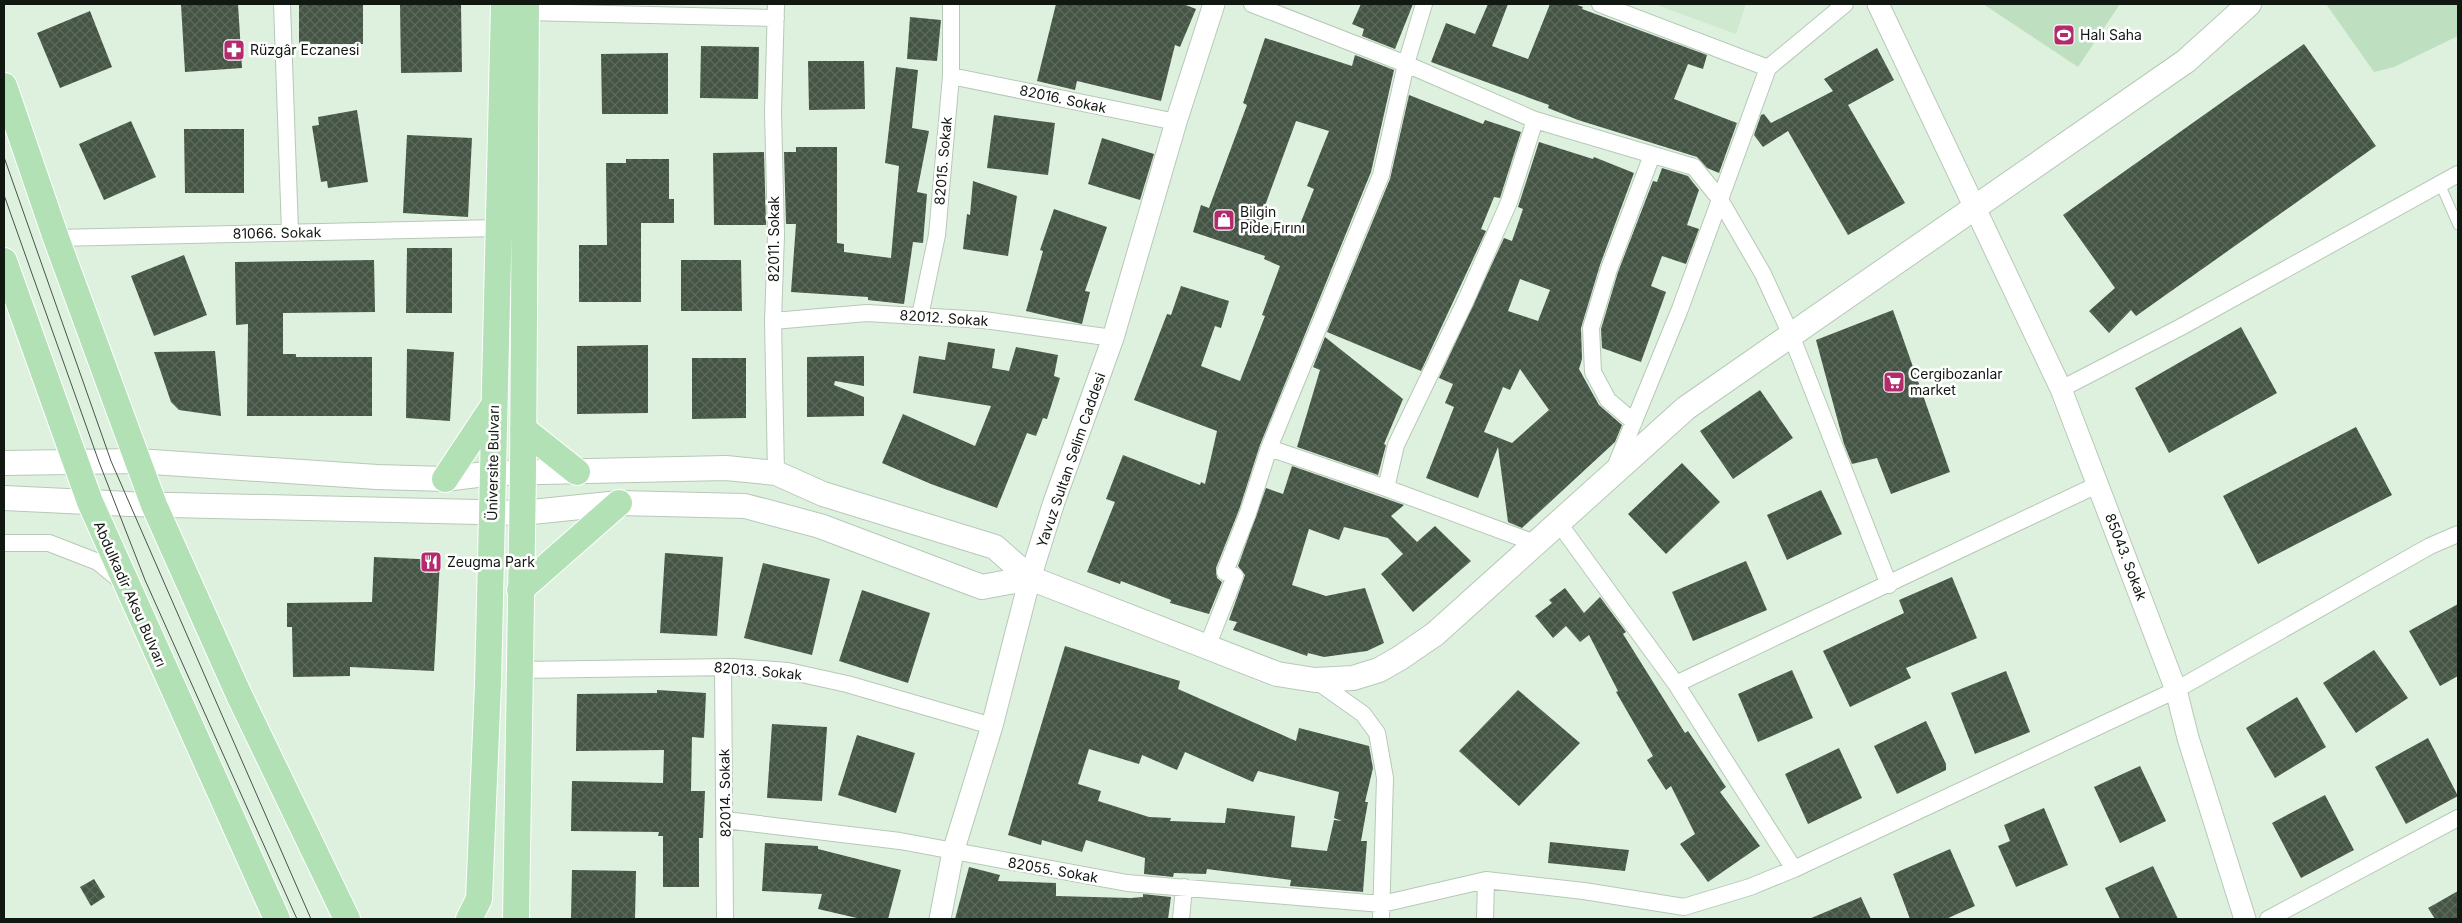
<svg xmlns="http://www.w3.org/2000/svg" width="2462" height="923" font-family="Inter,sans-serif">
  <defs>
    <pattern id="building-cross-hatch" width="8" height="8" patternUnits="userSpaceOnUse" patternTransform="scale(1.25)"><rect width="8" height="8" fill="#455545"/><path d="M0 0l8 8M0 8l8-8" fill="none" stroke="#5c695c"/></pattern>
  </defs>
  <rect width="100%" height="100%" fill="#def1de"/>
  <path fill="#cfe8d0" d="M1654 4H1746L1736 34Z"/>
  <path fill="#bfe0c0" d="M1983 4H2120L2078 67Z
    M2326 4H2458V36L2394 67 2374 72Z"/>
  <path fill="url(#building-cross-hatch)" fill-rule="evenodd" d="M200 4H238L242 68 185 72 181 5Z
    M299 4H363V44H299Z
    M400 4H461L462 72 401 73Z
    M1056 4H1183L1196 9 1180 47 1175 45 1161 101 1077 81 1075 90 1037 81Z
    M1361 4H1413L1395 49 1362 36 1364 29 1352 24Z
    M1488 4H1508L1492 46 1528 59 1550 4H1574L1583 7 1582 9 1707 55 1703 69 1688 64 1674 99 1737 123 1719 173 1707 168 1697 157 1578 120 1548 108 1549 105 1431 62 1446 23 1475 34Z
    M90 11 112 67 60 88 37 33Z
    M910 17 941 20 937 61 907 59Z
    M1265 38 1352 66 1355 55 1394 70 1371 172 1260 445 1239 510 1216 568 1217 578 1222 582 1209 614 1170 603 1171 600 1121 581 1120 584 1087 572 1115 502 1106 499 1123 455 1200 485 1201 482 1205 484 1217 431 1134 400 1167 314 1171 315 1181 286 1229 301 1221 328 1215 326 1201 366 1240 381 1265 316 1262 315 1280 266 1264 259 1265 256 1193 232 1201 205 1209 208 1247 105 1243 103ZM1296 121 1329 131 1307 186 1314 189 1295 237 1259 222Z
    M2304 44 2376 146 2136 316 2131 310 2109 333 2089 311 2115 288 2063 215Z
    M701 46 759 47 758 99 700 98Z
    M1877 48 1894 80 1848 105 1905 203 1848 235 1788 131 1763 147 1754 135 1761 115 1764 114 1771 123 1833 91 1824 79Z
    M668 53V114H602L601 54Z
    M808 61H864L865 109 809 110Z
    M896 67 918 70 912 128 929 131 917 192 927 194 923 243 913 242 904 304 868 300V297L791 292 796 224H786L784 152H796V147H837V243L844 244V252L891 258 899 166 885 163Z
    M1409 95 1483 124 1485 120 1521 132 1500 198 1494 197 1481 229 1486 231 1421 371 1327 332 1390 179Z
    M357 110 368 182 328 188 327 181 321 182 312 126 319 125 318 117Z
    M994 115 1055 123 1048 175 987 168Z
    M131 121 156 177 104 200 79 144Z
    M184 129H244V193H185Z
    M407 135 472 138 468 217 403 213Z
    M1102 138 1154 154 1140 200 1088 184Z
    M1539 142 1593 159 1594 157 1634 173 1600 265 1581 328 1582 359 1579 369 1599 405 1622 425 1615 442 1522 528 1508 522 1498 447 1478 498 1426 478 1454 407 1445 403 1453 384 1439 378 1504 238 1512 241 1523 209 1518 207ZM1520 279 1550 290 1538 321 1508 311ZM1520 369 1549 410 1512 443 1484 432 1503 387 1510 390Z
    M764 152 766 225H714L713 153Z
    M626 159H669V199H674V223H641V302H579V245H607L606 163H626Z
    M1662 168 1688 176 1699 190 1687 225 1699 229 1686 264 1662 256 1651 286 1666 292 1641 362 1602 348 1601 329 1618 272 1653 181 1657 182Z
    M973 181 1017 196 1008 256 963 249 967 214 970 215Z
    M1054 209 1107 227 1085 291 1090 292 1082 324 1026 311 1043 251 1040 250Z
    M407 248H452V313H406Z
    M184 255 207 315 154 336 131 276Z
    M374 260 375 312 283 313V354H296V357H372V416H247L248 324 236 325 235 262Z
    M681 260H741L742 311H681Z
    M1893 310 1950 472 1891 494 1877 458 1852 464 1844 444 1816 340Z
    M2241 327 2277 393 2169 453 2135 388Z
    M1325 337 1403 399 1384 444 1386 445 1378 475 1297 447 1320 370 1313 367Z
    M948 342 995 349 992 368 1009 371 1016 347 1058 355 1054 376 1060 378 1047 419 1043 418 1036 436 1027 433 997 508 931 484 882 463 903 414 975 446 991 406 913 393 919 356 945 360Z
    M648 345V413L577 414V346Z
    M407 349 454 352 450 421 406 418Z
    M215 351 221 416 179 410 171 402 154 352Z
    M864 356V386L835 381 834 385 864 397V416L807 417V357Z
    M692 358H746V418L692 419Z
    M1760 390 1793 438 1733 479 1700 431Z
    M2356 427 2392 495 2258 564 2223 496Z
    M1682 463 1720 502 1666 554 1628 514Z
    M1292 466 1404 505 1391 516 1417 542 1435 526 1471 561 1413 612 1381 574 1403 554 1388 538 1344 527 1339 540 1309 529 1292 585 1326 596 1365 588 1384 643 1367 651 1324 657 1308 653 1307 656 1233 630 1237 622 1229 620 1245 575 1238 566 1266 488 1283 494Z
    M1821 490 1842 534 1787 560 1767 515Z
    M665 553 723 557 717 636 660 633Z
    M374 557 440 560 434 671 350 667V676L293 677 292 627H287V603L372 602Z
    M1746 561 1767 610 1693 641 1672 592Z
    M763 563 830 579 812 655 744 638Z
    M1952 577 1977 638 1906 668 1911 678 1850 707 1823 651 1904 613 1899 600Z
    M1565 588 1584 613 1600 597 1626 632 1623 634 1685 733 1688 731 1726 787 1720 792 1760 846 1708 882 1680 844 1695 834 1671 786 1666 790 1647 760 1653 756 1616 692 1618 691 1589 635 1580 642 1566 626 1553 638 1535 616 1552 603 1549 600Z
    M862 590 930 613 908 683 839 661Z
    M2458 604V676L2440 686 2409 631Z
    M1065 646 1180 681 1178 689 1296 741 1299 728 1369 746 1373 768 1365 802H1368L1361 841H1367L1363 892 1290 886 1291 880 1207 869 1206 874 1174 873 1173 877 1144 874 1145 858 1086 840 1082 852 1042 840 1041 845 1008 835ZM1089 749 1139 764 1142 755 1177 770 1185 752 1253 782 1258 771 1339 792 1334 818 1342 821 1334 820 1327 851 1291 847 1295 816 1227 808 1225 823 1170 821 1171 818 1149 817 1098 801 1101 791 1078 784Z
    M2374 650 2408 698 2356 733 2323 683Z
    M1792 670 1813 718 1758 742 1738 694Z
    M2006 671 2030 732 1975 754 1951 693Z
    M657 690 706 693 704 738 692 737 691 791H705L703 838H699V887H663V836H658L659 832 571 831 572 781 663 783 664 750 576 751 577 694 657 693Z
    M1518 690 1580 743 1519 806 1459 751Z
    M2297 697 2326 747 2275 778 2246 728Z
    M1926 721 1946 764V770L1897 794 1874 746Z
    M772 724 827 727 822 801 767 798Z
    M857 735 915 753 896 813 838 795Z
    M2428 738 2458 796 2406 824 2375 767Z
    M1839 748 1862 798 1808 824 1785 774Z
    M2140 766 2166 821 2120 843 2094 787Z
    M2325 795 2354 850 2301 878 2272 823Z
    M2044 808 2068 865 2016 887 1998 846 2010 841 2004 825Z
    M1550 842 1629 850 1625 871 1548 863Z
    M765 843 818 846V849L901 870 888 919H861L818 909 822 894 762 891Z
    M1950 849 1975 906 1946 919H1910L1893 874Z
    M2153 866 2178 919H2120L2105 888Z
    M969 867 1000 875 998 881 1056 883V896L1131 898 1143 897V894L1171 897 1168 919H955Z
    M572 870 636 871 635 919H571Z
    M94 879 105 897 91 906 80 887Z
    M2458 891V919H2435L2428 908Z
    M1861 897 1871 919H1809Z"/>
  <g fill="none" stroke-linecap="round" stroke-linejoin="round">
    <g stroke="#b6c9b7" stroke-width="11">
      <path id="service" d="M2440 184 2458 225"/>
    </g>
    <g stroke="#b6c9b7" stroke-width="18">
      <path id="minor" d="M282 4 290 232
        M1252 4 1406 64 1535 120 1694 167 1719 198 1763 274 1791 335 1889 585
        M1600 4 1768 68
        M526 12 776 18
        M951 76 1176 122
        M1535 120 1509 202 1466 300 1396 445 1386 488 1535 543
        M56 238 498 228
        M920 316 937 235 951 76V4
        M773 321 867 313 984 320 1113 338
        M2061 389 2181 327 2458 174
        M1634 422 1608 400 1593 372 1591 328 1609 269 1652 155
        M1269 448 1386 488
        M1614 470 1680 309 1768 68 1845 4
        M776 473 773 321 776 235 773 112 776 4
        M1558 522 1676 684 1794 869
        M4 543H49L98 562 121 581
        M1207 647 1235 576 1225 572 1248 513 1269 448 1381 175 1406 64 1424 4
        M723 667 725 919
        M518 670 732 667 788 671 847 684 992 726
        M1315 680 1363 714 1377 733 1385 778 1381 919
        M1676 684 2099 484
        M725 820 900 841 1127 883 1382 904 1486 880 1584 891 1684 907 1750 887 1794 869 2176 690 2430 546 2458 534
        M1181 919 1184 887
        M1485 919 1486 880
        M2268 919 2458 818"/>
    </g>
    <g stroke="#b6c9b7" stroke-width="23">
      <path id="tertiary" d="M1878 4 2061 389 2176 690 2188 738 2245 919
        M940 919 953 852 992 726 1030 578 1054 502 1113 338 1176 122 1214 4"/>
    </g>
    <g stroke="#b6c9b7" stroke-width="26">
      <path id="secondary" d="M4 463 137 461 377 477 445 479 493 473 726 468 776 473 823 494 995 547 1030 578 1277 674 1315 680 1353 678 1379 670 1400 658 1435 634 1686 408 2186 61 2249 4
        M4 498 129 504 522 513 619 503 745 506 820 526 982 587 1030 578"/>
    </g>
    <g stroke="#fff" stroke-width="28">
      <path id="primary" d="M4 86 56 238 154 505 239 695 347 919
        M4 261 90 502 277 919
        M523 429 577 472
        M445 479 494 405
        M520 590 619 503
        M469 919 479 899 488 684 504 4
        M516 919 523 473 526 4"/>
    </g>
    <use href="#service" stroke="#fff" stroke-width="9"/>
    <use href="#minor" stroke="#fff" stroke-width="16"/>
    <use href="#tertiary" stroke="#fff" stroke-width="21"/>
    <use href="#secondary" stroke="#fff" stroke-width="24"/>
    <use href="#primary" stroke="#b3e1b6" stroke-width="26"/>
    <path stroke="#495349" stroke-width="1" d="M4 157 111 461 311 919
      M4 195 99 462 145 580 297 919"/>
  </g>
  <defs>
    <g id="stadium-square" transform="scale(1.125)"><rect x="-9" y="-9" width="18" height="18" rx="4" fill="#b32b6d" stroke="#fff"/><path d="M0-5a6.5 5 0 1 0 0 10a6.5 5 0 1 0 0-10ZM-3.5-1.8h7v3.6h-7Z" fill="#fff"/></g>
    <g id="pharmacy-square" transform="scale(1.125)"><rect x="-9" y="-9" width="18" height="18" rx="4" fill="#b32b6d" stroke="#fff"/><path d="M-2-6h4v4h4v4h-4v4h-4v-4h-4v-4h4Z" fill="#fff"/></g>
    <g id="shop-square" transform="scale(1.125)"><rect x="-9" y="-9" width="18" height="18" rx="4" fill="#b32b6d" stroke="#fff"/><path d="M-5-2.5h2.3a2.7 3.5 0 0 1 5.4 0H5L5.5 6h-11ZM-1.5-2.5h3a1.5 2.3 0 0 0-3 0Z" fill="#fff"/></g>
    <g id="supermarket-square" transform="scale(1.125)"><rect x="-9" y="-9" width="18" height="18" rx="4" fill="#b32b6d" stroke="#fff"/><path d="M-6-5.5h2.5l.6 2H6L4.5 2H-2.5L-4.4-4H-6ZM-1.5 3.2a1.3 1.3 0 1 0 .1 0ZM3 3.2a1.3 1.3 0 1 0 .1 0Z" fill="#fff"/></g>
    <g id="restaurant-square" transform="scale(1.125)"><rect x="-9" y="-9" width="18" height="18" rx="4" fill="#b32b6d" stroke="#fff"/><path d="M-5-6h1v4h1v-4h1v4h1v-4h1v5L-1.5 .5V6h-2V.5L-5-1ZM5-6V6H3V1.5H1.5Q1.5-4 5-6Z" fill="#fff"/></g>
  </defs>
  <g fill-rule="evenodd">
    <use href="#stadium-square" x="2064" y="35"/>
    <use href="#pharmacy-square" x="234" y="50"/>
    <use href="#shop-square" x="1224" y="220"/>
    <use href="#supermarket-square" x="1894" y="382"/>
    <use href="#restaurant-square" x="431" y="562"/>
  </g>
  <g text-anchor="middle" stroke-width="5" stroke-linejoin="round" paint-order="stroke">
    <g font-size="14" fill="#111711" stroke="#fff" text-anchor="start">
      <text x="2080" y="40">Halı Saha</text>
      <text x="250" y="55">Rüzgâr Eczanesi</text>
      <text x="1240" y="217">Bilgin<tspan x="1240" dy="16">Pide Fırını</tspan></text>
      <text x="1910" y="379">Cergibozanlar<tspan x="1910" dy="16">market</tspan></text>
      <text x="447" y="567">Zeugma Park</text>
    </g>
    <g font-size="14" fill="#111711" stroke="#fff">
      <text transform="translate(1063 99) rotate(12)" y="5">82016. Sokak</text>
      <text transform="translate(943 161) rotate(-85)" y="5">82015. Sokak</text>
      <text transform="translate(277 233) rotate(-1)" y="5">81066. Sokak</text>
      <text transform="translate(774 239) rotate(-90)" y="5">82011. Sokak</text>
      <text transform="translate(944 318) rotate(4)" y="5">82012. Sokak</text>
      <text transform="translate(1071 460) rotate(-71)" y="5">Yavuz Sultan Selim Caddesi</text>
      <text transform="translate(493 463) rotate(-89)" y="5">Üniversite Bulvarı</text>
      <text transform="translate(2126 557) rotate(69)" y="5">85043. Sokak</text>
      <text transform="translate(130 594) rotate(66)" y="5">Abdulkadir Aksu Bulvarı</text>
      <text transform="translate(758 671) rotate(5)" y="5">82013. Sokak</text>
      <text transform="translate(725 793) rotate(-91)" y="5">82014. Sokak</text>
      <text transform="translate(1053 870) rotate(10)" y="5">82055. Sokak</text>
    </g>
  </g>
  <rect width="2462" height="923" fill="none" stroke="#111711" stroke-width="10"/>
</svg>
